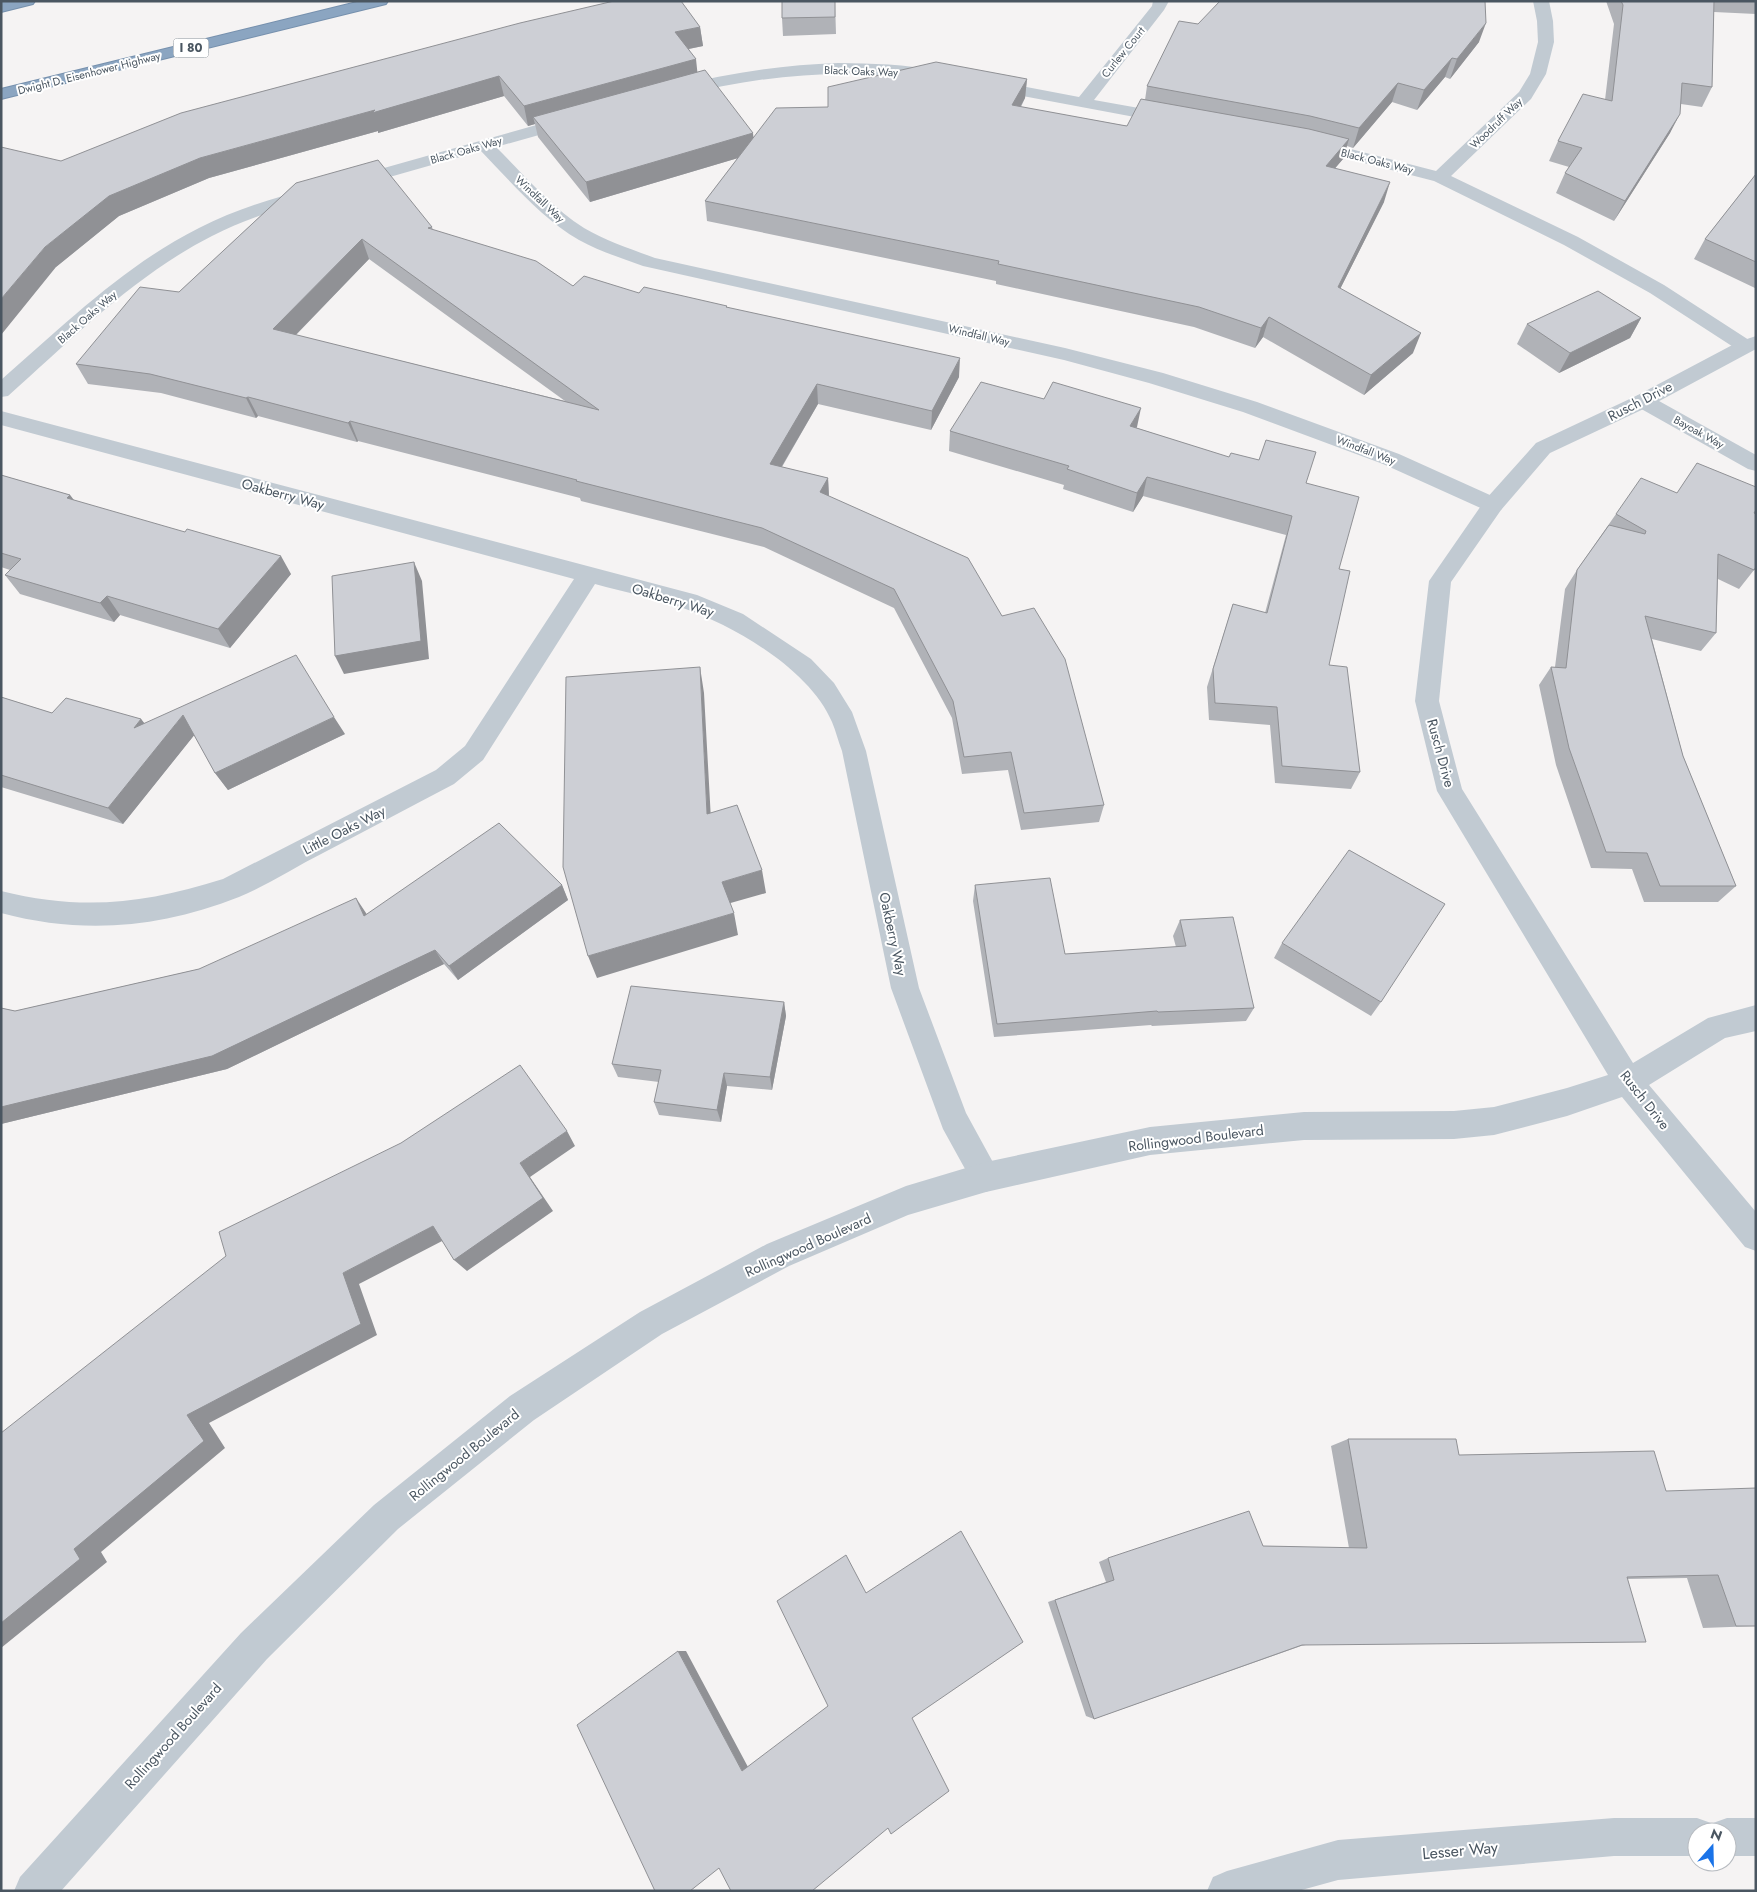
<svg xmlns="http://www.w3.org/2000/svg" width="1757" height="1892" font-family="Jost,sans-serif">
  <rect width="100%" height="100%" fill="#f5f3f3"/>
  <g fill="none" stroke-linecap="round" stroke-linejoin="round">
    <g stroke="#7690ad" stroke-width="2">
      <path id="motorway" d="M6 1H35L33 4 1 12V2Z
        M361 1H388L386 4 1 99V89Z"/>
    </g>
    <path fill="#c1cad2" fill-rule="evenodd" d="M1153 1H1169L1164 10 1094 100 1178 115 1180 119 1178 123 1172 124 990 90 984 88 982 85 984 82 990 80 1079 97 1152 6Z
      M1533 1H1549L1553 21 1554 42 1546 74 1531 99 1451 176 1578 237 1664 285 1752 342 1755 346 1752 350 1745 352 1738 350 1650 293 1564 245 1434 181 1302 147 1299 143 1302 139 1308 138 1436 171 1519 92 1530 74 1538 42 1537 21Z
      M838 63C871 64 906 63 939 72L941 75 939 78 933 80C844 68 766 74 679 96L673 95 671 91 673 87C728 73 781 65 838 63Z
      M572 115 578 116 580 120 578 124 496 147C524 175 551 207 584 228 606 241 631 249 655 258L1065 348 1163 373 1257 402 1399 454 1501 500 1504 505 1501 510 1493 513 1485 510 1383 464 1243 412 1149 383 1064 360 643 266C621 258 599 251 579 240 541 218 511 182 481 151L351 188 345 187 342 183 345 179Z
      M310 189 316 190 319 194 316 198C281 208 245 219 212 236 135 275 72 339 8 396L1 397V380C64 325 125 265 199 228 234 210 272 198 310 189Z
      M1643 394 1650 396 1756 455V471L1748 469 1636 406 1633 401 1636 396Z
      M1 411 697 595 743 614 811 659 834 683 852 712 866 751 919 988 966 1113 1001 1177 997 1187 986 1192 975 1187 943 1129 891 988 842 751C838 741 836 731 832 722 810 670 735 626 683 608 655 598 624 592 595 584L483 760 454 784C410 807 367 830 323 853 295 867 268 885 239 897 159 928 84 935 1 913V891C82 911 144 904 223 879L436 770 465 746 574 579 1 425Z
      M1614 1818H1697L1711 1823 1712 1826 1713 1823 1727 1818H1756V1856H1727V1832H1697V1856H1614L1338 1880 1298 1891H1207L1213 1877 1227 1871 1338 1840Z"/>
    <path fill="#c1cad2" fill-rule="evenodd" d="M1756 336V349L1650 406 1550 453 1501 510 1451 582 1439 701 1462 789 1633 1063 1708 1018 1756 1005V1031L1725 1038 1649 1085 1756 1212V1251L1745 1247 1622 1097 1567 1116 1494 1135 1454 1139 1304 1140 1150 1155 986 1192 908 1215 789 1266 662 1334 534 1420 398 1529 267 1659 61 1891H14L20 1877 241 1633 374 1505 510 1396 640 1312 767 1244 906 1186 986 1162 1150 1127 1304 1112 1454 1111 1494 1107 1567 1088 1608 1075 1437 791 1415 701 1429 581 1485 500 1536 443 1636 396 1738 342Z"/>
    <use href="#motorway" fill="#8ba5c1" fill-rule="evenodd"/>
  </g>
  <path fill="#b0b2b7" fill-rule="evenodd" d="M835 1 836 34 783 36 782 18Z
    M1606 1H1756V14L1714 12 1712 87 1702 107 1681 104 1670 133 1614 221 1556 193 1565 173 1569 167 1549 161 1558 141 1605 100 1614 24Z
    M1198 24 1479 42 1450 79 1445 77 1417 110 1392 102 1353 148 1347 146 1343 159 1335 168 1384 202 1340 289 1413 353 1364 395 1263 337 1255 348 1194 327 996 284V281L707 221 705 201 738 158 590 202 538 137 535 124 528 126 504 96 378 133V131L209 178 119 216 56 267 61 161 700 27 703 46 689 49 697 72 753 137 828 107 1027 79 1025 98 1021 107 1127 126 1145 100 1147 86Z
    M1756 174V287L1755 288 1694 259 1705 239Z
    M296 183 432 227 433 230 573 286 639 293 727 307 959 377 931 430 818 404 782 467 828 478 829 496 1104 805 1099 822 1021 830 1008 770 962 774 952 718 894 608 764 547 581 501 580 498 358 441 357 442 258 416 256 418 161 393 88 384 76 364 179 292ZM369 259 565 401 296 335Z
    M1641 318 1630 338 1559 373 1517 344 1527 324Z
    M1137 428 1306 483 1339 569 1329 665 1360 772 1351 789 1275 783 1270 725 1209 720 1207 687 1233 604 1265 613 1286 535 1143 496 1133 512 1063 489 1064 485 949 451 950 431Z
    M1 475 70 495 74 500 291 574 230 648 120 615 114 622 20 594 5 575 10 570 1 567Z
    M1676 493 1754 513V570L1739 589 1718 579 1716 633 1701 651 1652 639 1683 756 1736 886 1718 902H1644L1632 869 1591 868 1556 765 1539 685 1551 667H1555L1565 589 1577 570 1616 514Z
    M1 697 52 713 141 719 144 723 345 734 228 790 215 773 194 735 123 824 1 787Z
    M562 885 568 900 458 980 444 964 227 1069 1 1124V1008L15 1011 199 969 367 914Z
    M975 885 1065 954 1176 947 1173 936 1180 920 1254 1008 1246 1021 1152 1026 1151 1025 994 1037 973 901Z
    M1282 943 1381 1002 1371 1016 1274 958Z
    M784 1002 786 1016 772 1090 727 1086 721 1122 659 1115 654 1102 659 1082 618 1077 612 1064Z
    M1348 1439 1459 1455 1666 1491 1756 1626 1703 1628 1687 1578 1628 1579 1301 1646 1094 1719 1086 1716 1048 1602 1106 1582 1099 1562 1108 1558 1263 1546 1349 1548 1331 1446Z"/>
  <path fill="#909195" d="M1486 23 1479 42 1450 79 1457 59Z
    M700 27 703 46 678 51 675 32Z
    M1452 58 1445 77 1417 110 1424 90Z
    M696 59 698 78 533 117 535 124 528 126 524 106Z
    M499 76 504 96 378 133V131L209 178 119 216 56 267 1 335V299L45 247 109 196 200 158Z
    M1027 79 1025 98 1010 125 1012 105Z
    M1398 83 1392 102 1353 148 1359 128Z
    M1680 114 1670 133 1614 221 1625 201Z
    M753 133 755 153 590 202 586 182Z
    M1349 139 1343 159 1320 186 1326 166Z
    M1390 182 1384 202 1331 307 1338 287Z
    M362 239 369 259 282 349 273 329Z
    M1269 317 1263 337 1255 348 1261 328Z
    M1641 318 1630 338 1559 373 1570 353Z
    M1421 333 1413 353 1364 395 1371 375Z
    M960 358 959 377 931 430 932 411Z
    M817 384 818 404 772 483 770 464Z
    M248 397 258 416 256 418 246 398Z
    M1141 408 1137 427 1126 445 1130 426Z
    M350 421 358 441 357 442 348 423Z
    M1147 477 1143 496 1133 512 1137 493Z
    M828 478 829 498 820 492Z
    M70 495 84 514 67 498Z
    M281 556 291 574 230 648 218 629Z
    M414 562 422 581 429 659 344 674 335 656Z
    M107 596 120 615 114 622 100 603Z
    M700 667 704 693 712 838 707 814Z
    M183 715 196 733 123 824 108 808Z
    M334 717 345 734 228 790 215 773Z
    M141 719 155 737 134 728Z
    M762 870 766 893 727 904 722 882Z
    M562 885 568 900 458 980 449 966Z
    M356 898 366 913 375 931 364 916Z
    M734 913 738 935 597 978 588 956Z
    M435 950 444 964 227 1069 1 1124V1107Z
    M784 1002 786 1016 772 1090 770 1077Z
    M724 1073 727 1086 721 1122 717 1110Z
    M567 1131 575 1146 530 1177 553 1211 467 1271 454 1260 520 1163Z
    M433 1226 446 1239 359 1284 377 1335 209 1423 225 1448 101 1552 107 1562 1 1648V1623L74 1549 187 1415 343 1273Z
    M678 1651H686L748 1767 742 1771Z"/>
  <path fill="#cdcfd5" stroke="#909195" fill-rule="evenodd" d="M614 1H681L700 27 675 32 696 59 524 106 499 76 372 113 375 110 200 158 109 196 45 247 1 299V147L61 161 181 113 520 23Z
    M782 1H835V17L782 18Z
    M1220 1H1485L1486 23 1457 59 1452 58 1424 90 1398 83 1359 128 1310 116 1147 86 1179 21 1198 24Z
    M1621 1H1714L1712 87 1682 83 1680 114 1625 201 1565 173 1582 148 1558 141 1583 94 1612 101 1623 5Z
    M936 62 1027 79 1012 105 1121 125 1127 126 1141 99 1309 129 1349 139 1326 166 1390 182 1338 287 1421 333 1371 375 1269 317 1261 328 1199 307 998 264 999 261 705 201 776 108 828 107V87Z
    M705 70 753 133 586 182 533 117Z
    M378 160 432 227 428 228 536 261 573 286 584 276 639 293 644 287 727 306 726 307 960 358 932 411 817 384 770 464 828 478 820 492 968 558 1002 616 1034 608 1065 659 1104 805 1024 813 1011 752 964 757 953 701 894 589 762 528 576 481 577 480 350 421 348 423 248 397 246 398 150 374 76 364 140 287 179 292 296 183ZM362 239 599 410 273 329Z
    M1756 174V262L1705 239Z
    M1598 291 1641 318 1570 353 1527 324Z
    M981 382 1044 399 1053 382 1141 408 1130 426 1229 457 1231 453 1259 460 1266 440 1316 452 1306 483 1359 497 1339 569 1350 571 1329 665 1347 667 1360 772 1282 766 1277 707 1215 703 1213 669 1233 604 1267 613 1292 516 1147 477 1137 493 1067 469 1069 466 950 431Z
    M1697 463 1756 487V510L1754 513 1756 514V567L1754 570 1718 554 1716 633 1645 616 1683 756 1736 886H1660L1647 853 1606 852 1569 748 1551 667 1566 668 1577 570 1609 525 1645 534 1646 531 1616 514 1641 478 1677 493Z
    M1 475 70 495 67 498 185 532 187 529 281 556 218 629 107 596 100 603 5 575 21 559 1 553Z
    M414 562 421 641 335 656 332 576Z
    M296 655 334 717 215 773 183 715 108 808 1 775V697L52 713 66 698 141 719 134 728Z
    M700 667 707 814 737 805 762 870 722 882 734 913 588 956 563 867 566 677Z
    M499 823 562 885 449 966 435 950 212 1056 1 1107V1008L15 1011 199 969 356 898 364 916Z
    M1349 850 1445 904 1381 1002 1282 943Z
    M1050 878 1065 954 1186 946 1180 920 1233 917 1254 1008 1158 1012 1157 1011 997 1024 975 885Z
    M631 986 784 1002 770 1077 724 1073 717 1110 654 1102 661 1070 612 1064Z
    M520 1065 567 1131 520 1163 543 1198 454 1260 433 1226 343 1273 361 1324 187 1415 204 1441 74 1549 80 1559 1 1623V1433L226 1256 219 1232 401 1143Z
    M1348 1439H1456L1459 1455 1654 1451 1666 1491 1756 1488V1626H1736L1718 1575 1627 1577 1646 1642 1302 1645 1094 1719 1055 1600 1114 1580 1108 1558 1249 1511 1263 1546 1367 1548Z
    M961 1531 1023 1642 912 1718 949 1791 891 1834 888 1828 812 1891H731L719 1868 690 1891H655L577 1725 678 1651 742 1771 828 1706 777 1601 846 1555 866 1593Z"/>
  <g text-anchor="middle" stroke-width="4" stroke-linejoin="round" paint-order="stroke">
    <g font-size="11" fill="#4a5661" stroke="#fff">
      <text transform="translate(1123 52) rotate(-51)" y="4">Curlew Court</text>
      <text transform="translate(861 71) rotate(2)" y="4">Black Oaks Way</text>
      <text transform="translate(89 73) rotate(-14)" y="4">Dwight D. Eisenhower Highway</text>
      <text transform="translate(1496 123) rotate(-44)" y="4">Woodruff Way</text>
      <text transform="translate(466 150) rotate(-16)" y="4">Black Oaks Way</text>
      <text transform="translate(1377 161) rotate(14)" y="4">Black Oaks Way</text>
      <text transform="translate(540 199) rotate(43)" y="4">Windfall Way</text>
      <text transform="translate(87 317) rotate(-41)" y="4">Black Oaks Way</text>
      <text transform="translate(979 335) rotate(13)" y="4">Windfall Way</text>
      <text transform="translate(1699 432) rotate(29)" y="4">Bayoak Way</text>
      <text transform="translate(1366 450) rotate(21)" y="4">Windfall Way</text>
    </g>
    <rect fill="#fff" stroke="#808990" stroke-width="1" x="173.5" y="38.5" width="35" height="19" rx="4"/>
    <g font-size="12" font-weight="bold" fill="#4a5661">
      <text x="191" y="52">I 80</text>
    </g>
    <g font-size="14" fill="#4a5661" stroke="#fff">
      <text transform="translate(1640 401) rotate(-27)" y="5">Rusch Drive</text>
      <text transform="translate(283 494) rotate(15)" y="5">Oakberry Way</text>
      <text transform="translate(673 600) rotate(17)" y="5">Oakberry Way</text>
      <text transform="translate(1441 753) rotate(75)" y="5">Rusch Drive</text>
      <text transform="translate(344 830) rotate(-27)" y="5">Little Oaks Way</text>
      <text transform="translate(893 934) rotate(78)" y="5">Oakberry Way</text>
      <text transform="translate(1645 1100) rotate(52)" y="5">Rusch Drive</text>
      <text transform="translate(1196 1138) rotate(-7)" y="5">Rollingwood Boulevard</text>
      <text transform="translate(808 1245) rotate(-24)" y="5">Rollingwood Boulevard</text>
      <text transform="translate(464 1455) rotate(-39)" y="5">Rollingwood Boulevard</text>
      <text transform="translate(173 1736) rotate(-48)" y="5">Rollingwood Boulevard</text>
    </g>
    <g font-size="16" fill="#4a5661" stroke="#fff">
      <text transform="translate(1460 1850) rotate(-5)" y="6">Lesser Way</text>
    </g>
  </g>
  <rect width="1757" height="1892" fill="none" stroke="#4a5661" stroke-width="5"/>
  <g transform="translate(1712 1847) rotate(20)"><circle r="24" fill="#ffffff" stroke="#b7bbc0"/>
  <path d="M0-4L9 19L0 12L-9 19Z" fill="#1a73e8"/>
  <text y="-8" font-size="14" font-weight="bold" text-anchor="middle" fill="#4a5661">N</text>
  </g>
</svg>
